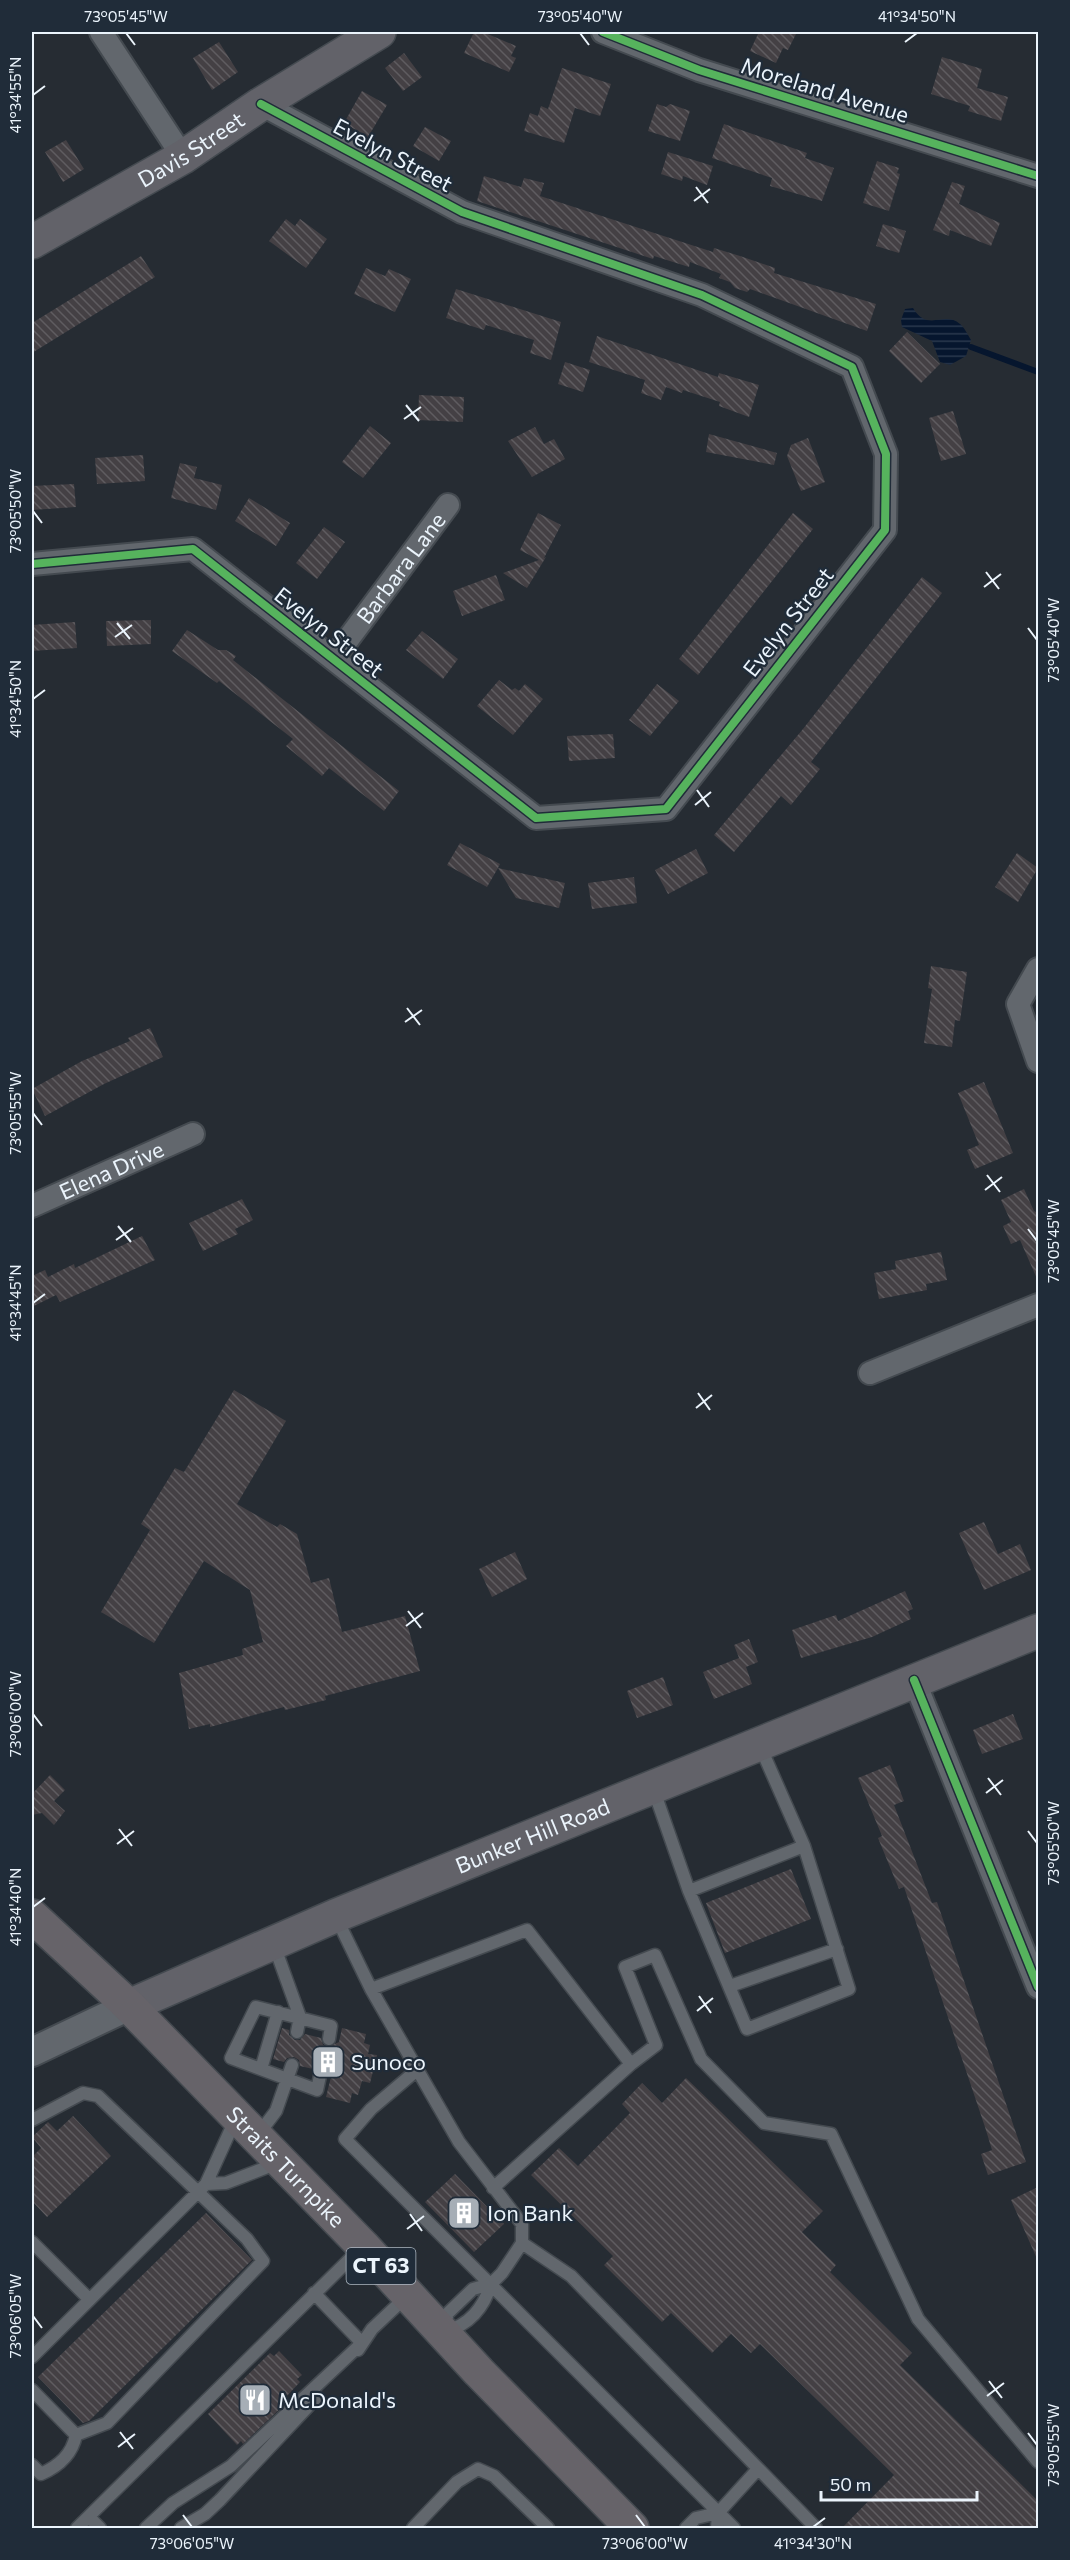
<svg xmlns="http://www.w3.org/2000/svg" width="1070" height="2560" font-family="Commissioner,sans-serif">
  <defs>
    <pattern id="water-rules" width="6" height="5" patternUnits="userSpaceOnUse" patternTransform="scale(1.5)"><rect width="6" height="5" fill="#06162e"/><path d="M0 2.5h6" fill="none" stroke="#2a384d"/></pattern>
    <pattern id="building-back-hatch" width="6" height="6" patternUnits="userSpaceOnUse" patternTransform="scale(1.5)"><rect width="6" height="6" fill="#444044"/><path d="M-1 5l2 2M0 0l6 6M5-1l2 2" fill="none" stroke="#5f5c60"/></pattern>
  </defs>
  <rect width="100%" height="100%" fill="#262c33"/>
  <path fill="url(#water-rules)" d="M913 308C928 333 944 310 960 324 964 327 968 335 971 340L966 356 950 365 940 362 932 341 902 327 901 320 905 309Z"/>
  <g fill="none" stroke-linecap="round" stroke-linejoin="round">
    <path stroke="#06162e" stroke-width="6" d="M971 347 1038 372"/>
  </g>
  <path fill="url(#building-back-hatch)" d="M474 32H483L516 46 511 56 516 58 509 72 464 53Z
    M752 32H797L788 50 783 48 776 63 750 51 758 34Z
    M219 42 238 72 212 90 193 58Z
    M404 53 422 77 403 91 385 68Z
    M942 57 982 69 977 88 1008 97 1001 121 968 111 970 106 931 94Z
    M562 68 611 84 600 116 575 108 564 143 524 131 530 113 538 116 541 106 548 109Z
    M362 91 387 105 368 137 344 123Z
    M657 104 666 107 670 104 690 111 680 141 648 131Z
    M724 124 807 153 805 158 834 168 822 201 770 186 772 178 712 158Z
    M425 127 451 141 439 161 413 146Z
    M66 140 84 169 63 182 45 152Z
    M668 152 713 166 707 185 683 176 682 181 661 174Z
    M877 161 899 168 897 173 900 174 889 211 863 203Z
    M484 176 521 187 524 178 544 183 540 196 713 252 714 248 740 256 775 268 774 273 876 304 867 331 750 289 747 292 735 288 730 282 719 278 721 274 690 262 689 267 654 256 653 259 477 201Z
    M952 182 965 186 959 204 1000 223 991 246 950 230 949 236 933 230Z
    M286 219 295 226 300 219 327 239 306 268 269 241Z
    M883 224 906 231 899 253 876 246Z
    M141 256 155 277 32 353V323Z
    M366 268 385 276 389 269 411 279 395 312 354 294Z
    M456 289 561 322 551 360 530 353 534 340 486 325 484 330 446 318Z
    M907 332 940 364 921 383 889 351Z
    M597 336 718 377 719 373 759 385 749 417 719 406 720 402 683 390 682 393 666 387 661 400 641 393 645 380 589 362Z
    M565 362 590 370 583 392 558 384Z
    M419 395 464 397 463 422 418 420Z
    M953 411 966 454 941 461 929 418Z
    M370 426 391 443 363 478 342 462Z
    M535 427 544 444 554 439 565 459 532 477 508 441Z
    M709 434 777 453 774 465 706 452Z
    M808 438 825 482 801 491 787 456 791 445Z
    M143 455 145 481 97 484 95 458Z
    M180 463 197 467 194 478 222 485 216 510 171 498Z
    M74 484 76 507 32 510V486Z
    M249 498 290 523 276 546 235 521Z
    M538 513 561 525 544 558 546 557 527 588 503 573 539 560 520 550Z
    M793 513 813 529 698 675 679 659Z
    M324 527 345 542 317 579 296 563Z
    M496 575 505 600 462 616 453 591Z
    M922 577 942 593 811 762 820 769 791 805 781 796 734 852 714 835 803 729Z
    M151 620V644L107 646 106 621Z
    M75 622 77 648 32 651V625Z
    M187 630 218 650H226L236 656 233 660 399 791 384 811 329 768 322 776 286 746 293 739 219 681 217 683 172 651Z
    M422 631 458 659 443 679 406 650Z
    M499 680 512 690 515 688 519 691 525 684 543 699 513 735 477 706Z
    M657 684 679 701 650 736 629 720Z
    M613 734 615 758 569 761 567 736Z
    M460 843 500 864 498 868 565 883 559 908 516 898 498 868 487 887 447 865Z
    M696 849 708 873 668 894 655 870Z
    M1017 853 1038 868 1018 902 995 887Z
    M634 877 637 903 592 909 588 883Z
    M931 966 967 972 960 1021 955 1020 952 1047 924 1043 932 989 928 988Z
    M150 1028 163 1057 104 1084 45 1116 32 1089 82 1061 130 1041 128 1038Z
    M984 1082 1013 1153 975 1169 967 1150 979 1145 958 1093Z
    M1024 1189 1034 1211 1038 1213V1281L1020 1240 1011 1244 1003 1226 1011 1222 1001 1200Z
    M242 1199 253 1220 235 1229 238 1234 203 1251 189 1223Z
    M142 1236 155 1260 60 1302 56 1295 32 1307V1276L45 1270 48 1277 74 1264 75 1268Z
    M941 1252 947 1280 926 1284 927 1290 879 1299 874 1273 896 1269 895 1261Z
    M234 1390 286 1421 237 1504 277 1527 280 1524 297 1534 311 1583 329 1578 342 1632 405 1616 420 1671 325 1696 326 1700 285 1710 284 1707 210 1727V1724L189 1729 179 1673 243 1655 242 1649 263 1642 250 1590 204 1561 154 1643 101 1612 150 1530 141 1524 175 1468 184 1472Z
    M984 1522 998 1554 1020 1544 1031 1570 984 1590 959 1533Z
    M515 1552 527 1579 492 1597 479 1569Z
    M905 1591 913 1609 908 1611 911 1619 872 1637 801 1658 792 1630 836 1615 838 1621Z
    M749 1639 758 1662 746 1667 752 1684 714 1699 703 1672 739 1658 734 1645Z
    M663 1677 673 1705 637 1718 627 1691Z
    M1013 1714 1023 1739 982 1754 973 1730Z
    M890 1765 904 1801 894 1805 932 1903 937 1902 1026 2162 988 2175 981 2154 992 2150 985 2127 904 1887 899 1889 878 1838 882 1836 858 1778Z
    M50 1775 65 1790 54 1801 65 1811 54 1825 42 1813 32 1815V1794Z
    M791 1869 811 1919 725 1953 706 1903Z
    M282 2028 289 2030V2035L295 2040H300L305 2034 321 2038 323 2045 328 2047 339 2042 342 2028 366 2034 364 2043 370 2045 368 2054 377 2055 370 2083 362 2081 358 2095 352 2093 350 2103 326 2097 332 2073 326 2065 318 2063 313 2069 300 2066 299 2060 294 2057 287 2058 284 2062 273 2059Z
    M686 2078 823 2211 802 2232 836 2265 830 2272 912 2353 900 2365 1038 2501V2529H841L894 2475 760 2344 751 2353 731 2334 712 2353 671 2313 662 2322 604 2265 613 2256 531 2175 559 2148 578 2166 630 2113 622 2104 642 2083 662 2103Z
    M73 2116 111 2156 47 2217 32 2201V2157L41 2148 32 2137 48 2122 57 2131Z
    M455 2174 504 2224 474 2252 425 2202Z
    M1038 2187V2261L1011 2200Z
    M206 2213 252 2260 89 2421 83 2423 38 2377Z
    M279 2351 302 2375 297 2379 300 2382 285 2398 288 2401 243 2444 241 2441 237 2445 208 2414 270 2353 274 2356Z"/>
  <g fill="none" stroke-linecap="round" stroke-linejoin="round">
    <g stroke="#444a50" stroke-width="15">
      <path id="service" d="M653 1788 689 1891 747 2029 849 1989 804 1846 760 1746
        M689 1891 804 1846
        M336 1917 371 1989 459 2142 522 2224V2243L502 2273 491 2284 473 2289 448 2313 443 2330
        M274 1945 300 2017 297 2032
        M730 1986 837 1949
        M371 1989 527 1930 631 2064 493 2188
        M631 2064 656 2045 625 1967 655 1955 701 2059 764 2123 831 2134 918 2319 1038 2462
        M261 2069 278 2012
        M417 2070 371 2109 345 2139 734 2528
        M321 2071 317 2090 231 2058 256 2007 331 2026 329 2039
        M236 2118 206 2184 226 2183 278 2163
        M32 2120 83 2093 98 2096 247 2239 263 2261 107 2423 76 2435 32 2390
        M257 2136 276 2111 292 2065
        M32 2242 89 2299
        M522 2243 571 2276 816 2528
        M445 2331C469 2326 484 2307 491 2284
        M358 2350 372 2329 407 2296
        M32 2357 206 2184
        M32 2465 41 2474C59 2466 72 2455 76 2435
        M89 2517 100 2528
        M77 2528 362 2247
        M146 2528 173 2503 231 2466 362 2343 314 2293
        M181 2528 205 2514 220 2500 317 2397
        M413 2528 457 2482 478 2469 494 2476 548 2528
        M686 2528 696 2518 718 2513 758 2469
        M717 2528 718 2513"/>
    </g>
    <g stroke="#444a50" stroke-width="26">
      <g id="minor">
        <path d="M101 32 183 157"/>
        <path d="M603 32 699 70 1038 176"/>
        <path d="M32 564 193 549 536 818 666 809 885 530 886 454 852 367 702 295 462 212 261 104"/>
        <path id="s1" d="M334 658 448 505"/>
        <path d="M1038 969 1018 1004 1038 1061"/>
        <path id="s2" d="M32 1206 193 1134"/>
        <path d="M870 1373 1038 1305"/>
        <path d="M914 1680 1038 1987"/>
      </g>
    </g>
    <g stroke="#444a50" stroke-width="32">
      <path id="tertiary" d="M32 2052 129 2006"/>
    </g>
    <g stroke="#444a50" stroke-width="36">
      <g id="secondary">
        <path id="s3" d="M32 242 183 157 261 104 379 32"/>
        <path id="s4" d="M129 2006 335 1916 1038 1631"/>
      </g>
    </g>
    <g stroke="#444a50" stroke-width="36">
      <g id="primary">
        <path id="s5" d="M32 1916 129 2006 363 2246 479 2372 632 2528"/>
      </g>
    </g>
    <use href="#service" stroke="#62676d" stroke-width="12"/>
    <use href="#minor" stroke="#62676d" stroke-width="22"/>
    <use href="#tertiary" stroke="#62676d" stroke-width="28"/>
    <use href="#secondary" stroke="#626269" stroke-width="33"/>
    <use href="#primary" stroke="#666369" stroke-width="33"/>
    <g stroke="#202c39" stroke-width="11">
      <path id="cycleway" d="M603 32 699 70 1038 176
        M32 564 193 549 536 818 666 809 885 530 886 454 852 367 702 295 462 212 261 104
        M914 1680 1038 1987"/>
    </g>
    <use href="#cycleway" stroke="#56b35d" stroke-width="8"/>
  </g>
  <path fill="none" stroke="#ebf4fc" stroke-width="2" d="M126 33 135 45M580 33 589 45M905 42 917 33M33 95 45 86M696 187 708 203M694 201 710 189M406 405 419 421M404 419 421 407M33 511 42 523M986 572 999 589M984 587 1001 574M117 623 130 639M1028 628 1037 640M115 637 132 625M33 699 45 690M697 790 709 807M695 805 711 792M407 1008 420 1025M405 1022 422 1010M33 1113 42 1125M987 1175 1000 1192M985 1190 1002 1177M118 1226 131 1242M1028 1229 1037 1241M116 1240 133 1228M33 1303 45 1294M698 1393 710 1410M696 1408 712 1395M408 1611 421 1628M406 1626 423 1613M33 1714 42 1726M988 1778 1001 1795M986 1793 1003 1780M119 1829 132 1846M1028 1831 1037 1843M117 1844 134 1831M33 1907 45 1898M699 1996 711 2013M697 2011 713 1998M410 2214 422 2231M407 2229 424 2216M33 2316 42 2328M989 2381 1002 2398M987 2396 1004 2383M120 2432 133 2449M1028 2433 1037 2445M118 2447 135 2434M183 2515 192 2527M636 2515 645 2527M813 2527 825 2518"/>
  <defs>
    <g id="building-square" transform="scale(1.725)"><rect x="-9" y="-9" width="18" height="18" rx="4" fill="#a6aeb6" stroke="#202c39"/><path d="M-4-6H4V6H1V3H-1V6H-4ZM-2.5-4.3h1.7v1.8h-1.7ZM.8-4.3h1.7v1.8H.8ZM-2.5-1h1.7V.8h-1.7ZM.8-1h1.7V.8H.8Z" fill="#fff"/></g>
    <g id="restaurant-square" transform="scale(1.725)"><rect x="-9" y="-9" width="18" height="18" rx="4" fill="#a6aeb6" stroke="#202c39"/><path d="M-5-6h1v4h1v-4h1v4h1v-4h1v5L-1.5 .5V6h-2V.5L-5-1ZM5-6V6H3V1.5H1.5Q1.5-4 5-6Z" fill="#fff"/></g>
  </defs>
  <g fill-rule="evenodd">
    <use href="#building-square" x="328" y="2062"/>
    <use href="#building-square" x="464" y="2213"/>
    <use href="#restaurant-square" x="255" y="2400"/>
  </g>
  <g text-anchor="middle" stroke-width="4.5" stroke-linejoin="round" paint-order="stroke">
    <rect fill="#202c39" stroke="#aeb8c2" stroke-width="1.5" x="346.5" y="2248" width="69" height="36" rx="4.5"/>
    <g font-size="21" font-weight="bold" fill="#ebf4fc">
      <text x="381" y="2273">CT 63</text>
    </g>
    <g font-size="22" fill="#ebf4fc" stroke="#202c39">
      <text transform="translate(825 90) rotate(17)" y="8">Moreland Avenue</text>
      <text dy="8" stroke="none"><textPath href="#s3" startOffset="184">Davis Street</textPath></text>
      <text transform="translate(393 155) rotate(28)" y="8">Evelyn Street</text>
      <text dy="8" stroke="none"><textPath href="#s1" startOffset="112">Barbara Lane</textPath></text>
      <text transform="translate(788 622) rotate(-52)" y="8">Evelyn Street</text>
      <text transform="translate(329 632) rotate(38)" y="8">Evelyn Street</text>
      <text dy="8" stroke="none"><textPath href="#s2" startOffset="87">Elena Drive</textPath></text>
      <text dy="8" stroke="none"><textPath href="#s4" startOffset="438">Bunker Hill Road</textPath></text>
      <text dy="8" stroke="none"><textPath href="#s5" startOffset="357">Straits Turnpike</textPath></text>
    </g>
    <g font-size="22" fill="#ebf4fc" stroke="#202c39" text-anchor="start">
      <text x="351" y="2070">Sunoco</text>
      <text x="487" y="2221">Ion Bank</text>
      <text x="278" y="2408">McDonald's</text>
    </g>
  </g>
  <rect width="1070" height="2560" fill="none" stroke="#202c39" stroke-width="66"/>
  <path d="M821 2491v9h156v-9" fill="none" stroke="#ebf4fc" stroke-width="3"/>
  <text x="830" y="2491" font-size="18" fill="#ebf4fc" stroke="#202c39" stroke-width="4.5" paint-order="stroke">50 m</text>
  <rect x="33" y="33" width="1004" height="2494" fill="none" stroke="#ebf4fc" stroke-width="2"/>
  <g font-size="15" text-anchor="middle" fill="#ebf4fc">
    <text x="126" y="22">73°05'45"W</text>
    <text x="580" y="22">73°05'40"W</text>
    <text x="917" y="22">41°34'50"N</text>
    <text transform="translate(16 95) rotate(-90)" y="5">41°34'55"N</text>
    <text transform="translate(16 511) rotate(-90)" y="5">73°05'50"W</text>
    <text transform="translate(1054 640) rotate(-90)" y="5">73°05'40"W</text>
    <text transform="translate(16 699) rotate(-90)" y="5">41°34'50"N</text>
    <text transform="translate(16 1113) rotate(-90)" y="5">73°05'55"W</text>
    <text transform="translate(1054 1241) rotate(-90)" y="5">73°05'45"W</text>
    <text transform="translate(16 1303) rotate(-90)" y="5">41°34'45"N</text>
    <text transform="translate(16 1714) rotate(-90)" y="5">73°06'00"W</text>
    <text transform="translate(1054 1843) rotate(-90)" y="5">73°05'50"W</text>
    <text transform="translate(16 1907) rotate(-90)" y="5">41°34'40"N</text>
    <text transform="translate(16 2316) rotate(-90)" y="5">73°06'05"W</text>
    <text transform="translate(1054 2445) rotate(-90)" y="5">73°05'55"W</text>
    <text x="192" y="2549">73°06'05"W</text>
    <text x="645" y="2549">73°06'00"W</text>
    <text x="813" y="2549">41°34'30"N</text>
  </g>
</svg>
